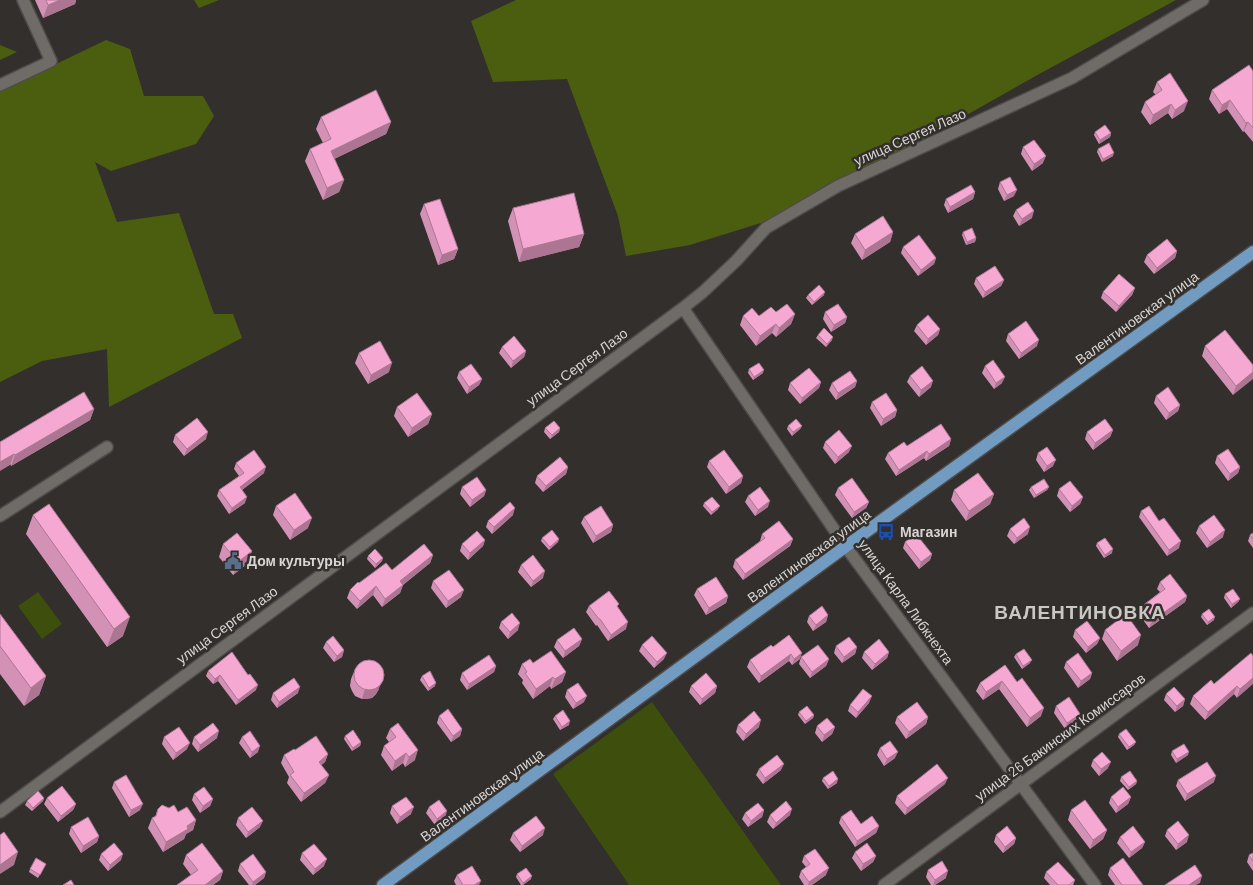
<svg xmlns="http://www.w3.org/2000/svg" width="1253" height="885" font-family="Barlow,sans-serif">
  <rect width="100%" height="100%" fill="#322f2c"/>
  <path fill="#3d4e0d" d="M38 592 62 624 42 639 18 606Z
    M652 702 781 885H629L553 774Z"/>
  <path fill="#4b5e0f" d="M194 0H219L199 8Z
    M516 0H1176L1041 73 793 213 690 245 626 256 618 216 567 79 493 82 471 21Z
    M106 40 130 49 144 96H203L214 116 196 144 111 171 95 162 117 222 179 213 214 314H233L242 338 109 407 107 349 42 361 0 382V91Z
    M0 45 17 52 0 60Z"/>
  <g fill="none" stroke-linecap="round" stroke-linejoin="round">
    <g stroke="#4e4c4a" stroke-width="14">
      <path id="minor" d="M0 85 51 61 23 0
        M683 308 846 547 1095 885
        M0 516 107 447
        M0 812 683 308 703 292 736 261 766 228 838 186 1072 78 1203 0
        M884 885 1253 613"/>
    </g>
    <g stroke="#4e4c4a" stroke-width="15">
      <path id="major" d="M383 885 838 552 1253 252"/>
    </g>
    <use href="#minor" stroke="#6f6c68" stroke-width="11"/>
    <use href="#major" stroke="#729bc1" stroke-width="12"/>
  </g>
  <path fill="#d391b5" d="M35 0H76L75 4 43 18Z
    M1253 71V142L1244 131 1243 132 1227 109 1219 114 1209 99 1212 90Z
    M1157 82 1184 111 1172 119 1168 113 1150 125 1141 112 1145 102 1156 95 1153 92Z
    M321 117 391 122 386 134 334 159 344 180 339 192 323 200 305 161 310 149 323 143 316 129Z
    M1095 132 1111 133 1110 137 1099 144 1094 135Z
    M1023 147 1043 163 1032 171 1021 154Z
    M1098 149 1113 156 1102 162 1097 152Z
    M1000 182 1014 196 1004 201 998 189Z
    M975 192 973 199 948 213 944 205 946 199Z
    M424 204 458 249 454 259 438 265 420 214Z
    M513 208 584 234 579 247 519 262 508 221Z
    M1016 210 1032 218 1019 226 1013 216Z
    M893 232 890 242 862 260 851 243 855 234Z
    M963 232 976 238 975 242 966 245 962 235Z
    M903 247 936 258 934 264 918 276 901 253Z
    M1177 251 1175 258 1154 274 1144 262 1147 255Z
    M976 278 1004 280 1001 286 983 298 974 284Z
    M1135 288 1132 295 1116 312 1101 298 1103 292Z
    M808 295H824L812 305 806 298Z
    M776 312 795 314 791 324 776 337 772 333 756 346 740 325 743 316H759Z
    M825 312 847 317 845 323 831 332 823 319Z
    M917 325 940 329 938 335 926 345 914 331Z
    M1008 334 1037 346 1019 359 1006 341Z
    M818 335 832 340 826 347 816 338Z
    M1205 346 1253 365 1233 395 1202 356Z
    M502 347 526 351 524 357 511 368 499 353Z
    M359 353 389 372 368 384 355 363Z
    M985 366 1002 383 994 389 982 373Z
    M749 369 763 373 753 380 748 373Z
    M459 372 482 379 479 385 467 394 457 378Z
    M910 376 931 387 919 397 907 382Z
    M857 381 855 387 836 400 829 390 832 383Z
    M821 382 819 388 800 404 788 390 790 383Z
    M1156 396 1180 405 1178 411 1166 420 1154 403Z
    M872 402 897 410 895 417 881 426 870 408Z
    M397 407 432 414 428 424 408 437 394 416Z
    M94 409 90 420 11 466 0 442Z
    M788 426H802L800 429 792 436 787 429Z
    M545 428H560L559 432 550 439 544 432Z
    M1113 430 1110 437 1093 450 1085 439 1087 432Z
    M175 435 206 439 184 456 173 442Z
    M951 439 949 446 926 461 924 458 896 476 885 459 888 453 907 446Z
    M825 442 849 452 835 464 823 448Z
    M1038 453 1053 466 1044 472 1036 460Z
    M1217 456 1240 467 1238 473 1228 481 1215 463Z
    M709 461 743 476 741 483 726 494 707 467Z
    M236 463 264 473 242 490 245 503 229 514 217 496 219 490 239 476 234 469Z
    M568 467 566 474 543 492 535 483 537 476Z
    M462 487 486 490 484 496 470 507 460 494Z
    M1031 487H1049L1047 490 1034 498 1029 490Z
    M838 488 869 502 866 508 852 518 835 495Z
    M1059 489 1083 497 1080 504 1070 512 1057 496Z
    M954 490 994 494 990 504 966 521 951 500Z
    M748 496 768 507 755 516 745 502Z
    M704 503 718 509 711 515 703 506Z
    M276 506 308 528 290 540 273 515Z
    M1141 511 1159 521 1179 548 1167 556 1139 517Z
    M33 515 123 636 107 647 26 534Z
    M513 515 492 534 486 527 488 521Z
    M584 517 613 525 611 532 593 543 581 523Z
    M1199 526 1223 537 1207 548 1196 533Z
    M1010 529 1028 534 1014 544 1007 536Z
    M1253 533V548L1248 541 1250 535Z
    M762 534 793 539 790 546 743 580 733 567 735 560 760 541Z
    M542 538 559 539 558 542 549 550 541 541Z
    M485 540 483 546 468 560 460 551 462 544Z
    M905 542 932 554 930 560 919 569 903 548Z
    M1097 543 1112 553 1104 558 1096 546Z
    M223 544 252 551 247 564 233 575 219 557Z
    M433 555 430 563 403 585 400 593 382 607 373 595 357 609 347 598 350 590 359 583Z
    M368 556 383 558 382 561 375 568 367 559Z
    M521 565 543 578 531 587 518 572Z
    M433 581 461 597 446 608 431 588Z
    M1160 582 1187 596 1185 602 1149 628 1138 613 1141 607 1160 592 1157 589Z
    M697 589 728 596 726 603 706 615 694 595Z
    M1225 594 1240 599 1238 602 1231 608 1224 598Z
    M589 606 618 608 626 629 608 641 597 625 596 626 586 612Z
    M0 614 46 676 39 695 24 706 0 674Z
    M1202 614 1214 620 1207 625 1201 617Z
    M828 615 826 622 813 631 807 622 809 616Z
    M501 622 518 630 508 639 499 628Z
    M1075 630 1100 638 1097 644 1086 653 1073 637Z
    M1105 630 1138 645 1117 661 1102 639Z
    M789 635 800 659 792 665 789 661 759 683 747 667 750 660 773 647Z
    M582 639 579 646 563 658 554 647 557 640Z
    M326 642 344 650 342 657 334 662 323 648Z
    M642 645 664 659 654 668 639 651Z
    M836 646 857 647 855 654 842 663 834 653Z
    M864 652H889L887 658 872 670 862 658Z
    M1016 654 1030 663 1022 669 1014 657Z
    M1253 656 1237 698 1234 694 1205 720 1190 704 1193 696 1214 684Z
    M801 657 829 659 826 666 810 678 799 664Z
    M1066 662 1092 673 1090 679 1078 688 1064 668Z
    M533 663 566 672 562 682 551 689 550 686 533 699 522 683 523 680 518 674 522 664Z
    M1005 665 1041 716 1027 727 999 689 983 700 976 691 980 683Z
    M496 666 494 672 467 690 460 680 462 673Z
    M355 669 379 689 376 694 372 698 366 699H362L355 696 352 691 350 686 351 679Z
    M208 671 256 690 236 705 218 681 213 684 206 676Z
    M422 676 435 686 428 691 420 680Z
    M691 686H717L715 693 700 705 689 692Z
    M567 690 584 702 573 709 565 697Z
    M273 693H298L277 708 271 700Z
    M1166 694 1185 699 1183 706 1175 712 1164 700Z
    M869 703 856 718 848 711 850 705Z
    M1056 706 1080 714 1078 720 1065 729 1054 713Z
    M799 712 814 715 813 718 805 724 798 715Z
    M439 716 462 729 460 736 451 742 437 723Z
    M555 716 569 725 560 730 553 719Z
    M897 717H928L926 724 906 739 895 723Z
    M738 725 759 727 743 741 736 732Z
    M817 726 835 727 832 734 822 742 815 733Z
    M390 729 415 760 405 767 403 763 392 771 381 755 384 746 389 742 386 738Z
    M1119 734 1136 742 1134 745 1127 750 1118 737Z
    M345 736 361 742 360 746 352 751 344 739Z
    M164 737 187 749 173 760 162 744Z
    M194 737 217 738 198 752 192 744Z
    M242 737 258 752 250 758 239 743Z
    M880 748 895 758 884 766 877 755Z
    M295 750 328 754 325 762 321 765 329 775 325 783 301 802 287 783 289 777 281 763 284 755Z
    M1172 751 1188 755 1176 763 1171 755Z
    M1093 760 1108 768 1099 776 1091 766Z
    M759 769 781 770 763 784 756 775Z
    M1121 777 1137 781 1136 784 1128 790 1120 781Z
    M823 778 837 783 828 789 822 781Z
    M1178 780 1214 782 1185 801 1176 786Z
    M114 782 140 810 129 817 112 788Z
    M945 784 905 815 895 803 897 796Z
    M194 794 213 799 210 806 200 813 192 800Z
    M1111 797H1131L1128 804 1116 813 1109 803Z
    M44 798 43 801 32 811 25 805 27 801Z
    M47 798 76 804 73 810 58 822 44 804Z
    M392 806 411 814 397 824 390 813Z
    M429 807 445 818 435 825 426 813Z
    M158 809 178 812 196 820 193 830 186 834 184 839 163 852 148 828 152 818 155 817Z
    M764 810 762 817 748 827 742 819 745 813Z
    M1071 810 1107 830 1103 839 1090 849 1068 820Z
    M770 815H790L773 829 767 822Z
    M841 817 861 824 879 826 876 833 855 847 839 823Z
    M238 818 260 827 246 838 236 825Z
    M71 827 99 836 97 842 81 853 69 834Z
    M1167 830 1187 842 1176 850 1165 836Z
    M513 833 543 835 520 852 510 840Z
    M996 835 1016 838 1014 844 1003 853 994 842Z
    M1120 837 1145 842 1142 848 1129 858 1117 843Z
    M855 852 876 856 873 862 861 871 852 858Z
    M302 853 324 866 313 875 300 860Z
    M1253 853V871L1247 862 1249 855Z
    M101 854 121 860 108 871 99 860Z
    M186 855 223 871 220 880 213 885H177L191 875 183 864Z
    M804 856 826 875 812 885H804L799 877 801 871 806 867 802 862Z
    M46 864 38 878 29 872 30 869Z
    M240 864 266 872 264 878 255 885H249L238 871Z
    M1110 868 1143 885H1115L1108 875Z
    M928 870 946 878 935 885H931L926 877Z
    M1046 872 1075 880 1073 885H1050L1044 878Z
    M517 874 531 879 523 885H521L516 877Z
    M457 875 479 885H456L454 881Z"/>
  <path fill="#ac7693" d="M60 0H76L75 4 43 18 48 5Z
    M1230 100 1227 109 1219 114 1222 105Z
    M1188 101 1184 111 1172 119 1175 110Z
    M1171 104 1168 113 1150 125 1153 115Z
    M391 122 386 134 326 163 331 151Z
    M1248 122 1244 131 1243 132 1246 123Z
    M1111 133 1110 137 1099 144 1100 140Z
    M1114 153 1113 156 1102 162 1103 159Z
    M1046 156 1043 163 1032 171 1034 164Z
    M344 180 339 192 323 200 327 188Z
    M1017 190 1014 196 1004 201 1007 195Z
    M975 192 973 199 948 213 950 207Z
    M1034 211 1032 218 1019 226 1022 219Z
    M893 232 890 242 862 260 865 250Z
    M584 234 579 247 519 262 523 249Z
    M976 238 975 242 966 245 967 242Z
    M458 249 454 259 438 265 442 255Z
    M1177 251 1175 258 1154 274 1157 268Z
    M936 258 934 264 918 276 921 270Z
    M1004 280 1001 286 983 298 985 292Z
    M1135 288 1132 295 1116 312 1119 306Z
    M825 292 824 295 812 305 814 302Z
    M795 314 791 324 776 337 779 328Z
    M847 317 845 323 831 332 834 325Z
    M776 324 772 333 756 346 760 336Z
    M940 329 938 335 926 345 928 339Z
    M833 337 832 340 826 347 827 344Z
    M1039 340 1037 346 1019 359 1021 353Z
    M526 351 524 357 511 368 513 361Z
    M392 363 389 372 368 384 371 375Z
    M764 370 763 373 753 380 754 377Z
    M1253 372V379L1233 395 1236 386Z
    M1005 377 1002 383 994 389 996 383Z
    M482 379 479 385 467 394 469 387Z
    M857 381 855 387 836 400 838 393Z
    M933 381 931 387 919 397 921 390Z
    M821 382 819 388 800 404 802 398Z
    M1180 405 1178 411 1166 420 1169 413Z
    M94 409 90 420 11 466 15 455Z
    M897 410 895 417 881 426 883 419Z
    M432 414 428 424 408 437 412 428Z
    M802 426 800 429 792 436 793 432Z
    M560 428 559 432 550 439 552 435Z
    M1113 430 1110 437 1093 450 1095 443Z
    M208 432 206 439 184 456 187 449Z
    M951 439 949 446 926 461 929 454Z
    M852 446 849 452 835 464 838 457Z
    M927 451 924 458 896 476 899 470Z
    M14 454 10 465 0 471V462Z
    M1056 460 1053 466 1044 472 1047 466Z
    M266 467 264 473 238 493 240 487Z
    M568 467 566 474 543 492 546 486Z
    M1240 467 1238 473 1228 481 1230 474Z
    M743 476 741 483 726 494 729 487Z
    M1049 487 1047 490 1034 498 1036 495Z
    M486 490 484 496 470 507 472 500Z
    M994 494 990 504 966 521 969 511Z
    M247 497 245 503 229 514 232 508Z
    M1083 497 1080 504 1070 512 1072 506Z
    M770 501 768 507 755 516 758 510Z
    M869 502 866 508 852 518 854 512Z
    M720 506 718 509 711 515 712 512Z
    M515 508 513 515 492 534 494 527Z
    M312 518 308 528 290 540 294 530Z
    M613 525 611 532 593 543 596 536Z
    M1030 527 1028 534 1014 544 1017 538Z
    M1225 530 1223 537 1207 548 1210 542Z
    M559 539 558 542 549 550 550 547Z
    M793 539 790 546 743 580 745 574Z
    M485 540 483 546 468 560 470 553Z
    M1181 541 1179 548 1167 556 1169 550Z
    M1113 549 1112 553 1104 558 1105 555Z
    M252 551 247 564 233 575 238 562Z
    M932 554 930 560 919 569 921 562Z
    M433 555 430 563 399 588 403 585 400 593 382 607 385 599 400 581Z
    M383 558 382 561 375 568 376 564Z
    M545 571 543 578 531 587 533 581Z
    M376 586 373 595 357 609 360 601Z
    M464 590 461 597 446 608 448 601Z
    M728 596 726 603 706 615 709 608Z
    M1187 596 1185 602 1149 628 1152 621Z
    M1240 599 1238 602 1231 608 1232 604Z
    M828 615 826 622 813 631 816 625Z
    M130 617 123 636 107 647 114 629Z
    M1215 617 1214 620 1207 625 1208 622Z
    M628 622 626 629 608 641 611 635Z
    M520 623 518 630 508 639 510 632Z
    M1141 635 1138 645 1117 661 1121 651Z
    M1100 638 1097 644 1086 653 1088 647Z
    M582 639 579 646 563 658 565 651Z
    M857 647 855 654 842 663 844 657Z
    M344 650 342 657 334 662 337 656Z
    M889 652 887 658 872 670 875 664Z
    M667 653 664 659 654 668 657 662Z
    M802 653 800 659 792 665 794 659Z
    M791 654 789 661 759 683 761 676Z
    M829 659 826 666 810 678 812 672Z
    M1032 660 1030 663 1022 669 1023 666Z
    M496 666 494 672 467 690 469 684Z
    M566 672 562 682 551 689 555 679Z
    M1092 673 1090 679 1078 688 1081 681Z
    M220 675 218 681 213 684 215 679Z
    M46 676 39 695 24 706 31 688Z
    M553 677 550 686 533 699 536 689Z
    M1253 678V684L1237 698 1240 689Z
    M383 680 376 694 372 698 366 699H362L365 689Z
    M1002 681 999 689 983 700 986 692Z
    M436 683 435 686 428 691 429 688Z
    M258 685 256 690 236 705 238 700Z
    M717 686 715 693 700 705 702 699Z
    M1237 686 1234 694 1205 720 1208 712Z
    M300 687 298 693 277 708 279 702Z
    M587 696 584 702 573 709 576 703Z
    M872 696 869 703 856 718 858 712Z
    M1185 699 1183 706 1175 712 1177 706Z
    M1044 708 1041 716 1027 727 1030 718Z
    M1080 714 1078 720 1065 729 1067 723Z
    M814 715 813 718 805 724 806 721Z
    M928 717 926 724 906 739 909 732Z
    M761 720 759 727 743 741 746 734Z
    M570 721 569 725 560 730 562 727Z
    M835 727 832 734 822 742 824 735Z
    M462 729 460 736 451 742 453 736Z
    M219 731 217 738 198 752 200 745Z
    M361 742 360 746 352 751 353 748Z
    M1136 742 1134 745 1127 750 1129 747Z
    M190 743 187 749 173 760 176 753Z
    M260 746 258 752 250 758 252 752Z
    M418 750 415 760 405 767 409 757Z
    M898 752 895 758 884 766 887 759Z
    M1189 752 1188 755 1176 763 1177 759Z
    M406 753 403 763 392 771 395 761Z
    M328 754 325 762 316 770 319 762Z
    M1111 762 1108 768 1099 776 1101 769Z
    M784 764 781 770 763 784 765 778Z
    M329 775 325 783 301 802 304 793Z
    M1216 776 1214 782 1185 801 1187 794Z
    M948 778 945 784 905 815 907 808Z
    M838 779 837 783 828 789 829 786Z
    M1137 781 1136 784 1128 790 1129 787Z
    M1131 797 1128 804 1116 813 1118 807Z
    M44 798 43 801 32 811 33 808Z
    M213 799 210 806 200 813 203 806Z
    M76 804 73 810 58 822 61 816Z
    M143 804 140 810 129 817 131 810Z
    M414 807 411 814 397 824 400 817Z
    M792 809 790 815 773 829 776 823Z
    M764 810 762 817 748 827 751 821Z
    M447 811 445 818 435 825 437 819Z
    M196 820 193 830 186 834 184 839 163 852 166 842 187 826Z
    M263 821 260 827 246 838 248 832Z
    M879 826 876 833 855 847 857 841Z
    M545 828 543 835 520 852 522 846Z
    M1107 830 1103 839 1090 849 1093 840Z
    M1189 835 1187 842 1176 850 1178 844Z
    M99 836 97 842 81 853 83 846Z
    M1016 838 1014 844 1003 853 1005 847Z
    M1145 842 1142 848 1129 858 1131 852Z
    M18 852 14 865 0 874V865Z
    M123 854 121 860 108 871 110 865Z
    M876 856 873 862 861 871 863 864Z
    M327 859 324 866 313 875 315 869Z
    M829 868 826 875 812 885H808L809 882Z
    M223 871 220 880 213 885H205Z
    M948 871 946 878 935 885H933L935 880Z
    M266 872 264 878 255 885H252L253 882Z
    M532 876 531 879 522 885 523 883Z
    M1202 876 1200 883 1196 885H1189Z
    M481 881 479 885H474Z"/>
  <path fill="#f5a9d2" stroke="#ac7693" d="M46 0H60L48 5Z
    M1249 65 1253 71V128L1248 122 1246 123 1230 100 1222 105 1212 90Z
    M1170 73 1188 101 1175 110 1171 104 1153 115 1145 102 1162 90 1157 82Z
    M376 90 391 122 331 151 344 180 327 188 310 149 331 139 321 117Z
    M1105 125 1111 133 1100 140 1095 132Z
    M1034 140 1046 156 1034 164 1023 147Z
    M1109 143 1114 153 1103 159 1098 149Z
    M1010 177 1017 190 1007 195 1000 182Z
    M971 185 975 192 950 207 946 199Z
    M574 193 584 234 523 249 513 208Z
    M440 199 458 249 442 255 424 204Z
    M1028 202 1034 211 1022 219 1016 210Z
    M883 216 893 232 865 250 855 234Z
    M972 228 976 238 967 242 963 232Z
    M919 235 936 258 921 270 903 247Z
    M1167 239 1177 251 1157 268 1147 255Z
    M995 266 1004 280 985 292 976 278Z
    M1119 274 1135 288 1119 306 1103 292Z
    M819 285 825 292 814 302 808 295Z
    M787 304 795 314 779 328 776 324 760 336 743 316 752 308 759 316 771 307 776 312Z
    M838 304 847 317 834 325 825 312Z
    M928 315 940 329 928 339 917 325Z
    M1026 321 1039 340 1021 353 1008 334Z
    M824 328 833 337 827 344 818 335Z
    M1225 330 1253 365V372L1236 386 1205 346Z
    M514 336 526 351 513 361 502 347Z
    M380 341 392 363 371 375 359 353Z
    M993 360 1005 377 996 383 985 366Z
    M759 363 764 370 754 377 749 369Z
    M471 364 482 379 469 387 459 372Z
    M922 366 933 381 921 390 910 376Z
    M809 368 821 382 802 398 790 383Z
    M850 371 857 381 838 393 832 383Z
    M1168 387 1180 405 1169 413 1156 396Z
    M84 392 94 409 15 455 14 454 0 462V442Z
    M417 393 432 414 412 428 397 407Z
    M886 393 897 410 883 419 872 402Z
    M197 418 208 432 187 449 175 435Z
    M796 419 802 426 793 432 788 426Z
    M1105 419 1113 430 1095 443 1087 432Z
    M554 421 560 428 552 435 545 428Z
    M941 424 951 439 929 454 927 451 899 470 888 453 904 442 907 446Z
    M839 430 852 446 838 457 825 442Z
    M1047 447 1056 460 1047 466 1038 453Z
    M1228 449 1240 467 1230 474 1217 456Z
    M254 450 266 467 240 487 247 497 232 508 219 490 244 473 236 463Z
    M724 450 743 476 729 487 709 461Z
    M560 457 568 467 546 486 537 476Z
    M978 473 994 494 969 511 954 490Z
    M477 477 486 490 472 500 462 487Z
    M852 478 869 502 854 512 838 488Z
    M1044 479 1049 487 1036 495 1031 487Z
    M1070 481 1083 497 1072 506 1059 489Z
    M760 487 770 501 758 510 748 496Z
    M295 493 312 518 294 530 276 506Z
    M712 497 720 506 712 512 704 503Z
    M510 502 515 508 494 527 488 521Z
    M49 504 130 617 114 629 33 515Z
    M601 506 613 525 596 536 584 517Z
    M1149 506 1159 521 1164 518 1181 541 1169 550 1141 511Z
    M1214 515 1225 530 1210 542 1199 526Z
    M1024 518 1030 527 1017 538 1010 529Z
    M779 521 793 539 745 574 735 560 765 538 762 534Z
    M552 530 559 539 550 547 542 538Z
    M477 531 485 540 470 553 462 544Z
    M237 533 252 551 238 562 223 544Z
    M1253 533V539L1250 535Z
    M916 534 932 554 921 562 905 542Z
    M1105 538 1113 549 1105 555 1097 543Z
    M424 544 433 555 400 581 403 585 385 599 376 586 360 601 350 590 358 582 359 583 386 563 392 570Z
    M375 549 383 558 376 564 368 556Z
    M533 555 545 571 533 581 521 565Z
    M449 570 464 590 448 601 433 581Z
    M1170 574 1187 596 1152 621 1141 607 1165 589 1160 582Z
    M716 577 728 596 709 608 697 589Z
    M1233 589 1240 599 1232 604 1225 594Z
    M609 591 619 604 617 606 628 622 611 635 600 619H599L589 606Z
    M822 606 828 615 816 625 809 616Z
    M1209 609 1215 617 1208 622 1202 614Z
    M512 613 520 623 510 632 501 622Z
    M0 614 46 676 31 688 0 646Z
    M1126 614 1141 635 1121 651 1105 630Z
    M1087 621 1100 638 1088 647 1075 630Z
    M574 628 582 639 565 651 557 640Z
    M789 635 802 653 794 659 791 654 761 676 750 660 771 645 773 647Z
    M333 636 344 650 337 656 326 642Z
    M652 636 667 653 657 662 642 645Z
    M849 637 857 647 844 657 836 646Z
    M879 639 889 652 875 664 864 652Z
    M818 645 829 659 812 672 801 657Z
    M1024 649 1032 660 1023 666 1016 654Z
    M551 651 566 672 555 679 553 677 536 689 525 673 527 672 522 664 530 659 533 663Z
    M232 652 248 675 250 674 258 685 238 700 220 675 215 679 208 671Z
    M1078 653 1092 673 1081 681 1066 662Z
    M1251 653 1253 656V678L1240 689 1237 686 1208 712 1193 696 1211 680 1214 684Z
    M489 655 496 666 469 684 462 673Z
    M354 675a15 15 0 1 1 30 0a15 15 0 1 1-30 0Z
    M1005 665 1017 682 1022 678 1044 708 1030 718 1002 681 986 692 980 683Z
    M430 671 436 683 429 688 422 676Z
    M706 673 717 686 702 699 691 686Z
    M294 678 300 687 279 702 273 693Z
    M578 683 587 696 576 703 567 690Z
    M1174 687 1185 699 1177 706 1166 694Z
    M863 689 872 696 858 712 850 705Z
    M1069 697 1080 714 1067 723 1056 706Z
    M917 702 928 717 909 732 897 717Z
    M807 706 814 715 806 721 799 712Z
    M448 709 462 729 453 736 439 716Z
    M563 710 570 721 562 727 555 716Z
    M754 711 761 720 746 734 738 725Z
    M827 718 835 727 824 735 817 726Z
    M213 723 219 731 200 745 194 737Z
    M398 723 418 750 409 757 406 753 395 761 384 746 396 737 390 729Z
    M179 727 190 743 176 753 164 737Z
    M1126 729 1136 742 1129 747 1119 734Z
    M353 730 361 742 353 748 345 736Z
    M250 731 260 746 252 752 242 737Z
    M316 736 328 754 319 762 329 775 304 793 290 775 294 772 284 755 294 749 295 750Z
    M890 741 898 752 887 759 880 748Z
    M1184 744 1189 752 1177 759 1172 751Z
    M1102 752 1111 762 1101 769 1093 760Z
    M777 755 784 764 765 778 759 769Z
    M1207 762 1216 776 1187 794 1178 780Z
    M937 764 948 778 907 808 897 796Z
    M833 771 838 779 829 786 823 778Z
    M1130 771 1137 781 1129 787 1121 777Z
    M126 775 143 804 131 810 114 782Z
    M62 786 76 804 61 816 47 798Z
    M204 787 213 799 203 806 194 794Z
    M1123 787 1131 797 1118 807 1111 797Z
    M38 791 44 798 33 808 27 801Z
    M406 797 414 807 400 817 392 806Z
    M439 800 447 811 437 819 429 807Z
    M1085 800 1107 830 1093 840 1071 810Z
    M786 801 792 809 776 823 770 815Z
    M758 803 764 810 751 821 745 813Z
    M162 805 169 808 174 805 178 812 187 807 196 820 187 826 188 829 166 842 152 818 156 816 158 809Z
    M252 807 263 821 248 832 238 818Z
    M851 810 861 824 872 816 879 826 857 841 841 817Z
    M536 816 545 828 522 846 513 833Z
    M88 817 99 836 83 846 71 827Z
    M1178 821 1189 835 1178 844 1167 830Z
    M1007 826 1016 838 1005 847 996 835Z
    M1133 826 1145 842 1131 852 1120 837Z
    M4 832 18 852 0 865V835Z
    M114 843 123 854 110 865 101 854Z
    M202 843 223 871 205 885H177L198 870 186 855Z
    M867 843 876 856 863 864 855 852Z
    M314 844 327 859 315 869 302 853Z
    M815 849 829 868 809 882 801 871 810 864 804 856Z
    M1253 853V861L1249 855Z
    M253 854 266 872 253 882 240 864Z
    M36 858 46 864 40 875 30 869Z
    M1123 858 1143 885H1122L1110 868Z
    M942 861 948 871 935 880 928 870Z
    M1058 862 1075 880 1069 885H1058L1046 872Z
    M1195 865 1202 876 1189 885H1165Z
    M472 866 481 881 474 885H463L457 875Z
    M526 868 532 876 523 883 517 874Z
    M71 880 74 885H63Z"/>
  <defs>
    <g id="bus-bare" transform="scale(1.35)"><path d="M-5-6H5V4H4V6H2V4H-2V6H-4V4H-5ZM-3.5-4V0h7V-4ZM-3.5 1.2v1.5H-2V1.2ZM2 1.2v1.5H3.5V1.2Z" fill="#1a4fb4" stroke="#322f2c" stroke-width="2.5" paint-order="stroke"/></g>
    <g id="civic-bare" transform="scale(1.35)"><path d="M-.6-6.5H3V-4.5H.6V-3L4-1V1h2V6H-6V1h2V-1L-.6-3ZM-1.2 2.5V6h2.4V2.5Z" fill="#5c6f8a" stroke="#322f2c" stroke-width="2.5" paint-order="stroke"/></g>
  </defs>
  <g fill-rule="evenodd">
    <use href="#bus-bare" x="886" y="532"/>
    <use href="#civic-bare" x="233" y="561"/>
  </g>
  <g text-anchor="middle" stroke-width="5" stroke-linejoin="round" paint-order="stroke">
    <g font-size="14" fill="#d8d6d4" stroke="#322f2c">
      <text transform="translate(910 137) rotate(-24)" y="5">улица Сергея Лазо</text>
      <text transform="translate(1137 318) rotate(-36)" y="5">Валентиновская улица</text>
      <text transform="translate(577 367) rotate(-36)" y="5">улица Сергея Лазо</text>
      <text transform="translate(809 556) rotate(-36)" y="5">Валентиновская улица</text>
      <text transform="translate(906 602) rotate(54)" y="5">улица Карла Либкнехта</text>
      <text transform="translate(227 625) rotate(-36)" y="5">улица Сергея Лазо</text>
      <text transform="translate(1060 737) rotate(-36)" y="5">улица 26 Бакинских Комиссаров</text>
      <text transform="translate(482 795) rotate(-36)" y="5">Валентиновская улица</text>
    </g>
    <g font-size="14" font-weight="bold" fill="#d8d6d4" stroke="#322f2c" text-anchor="start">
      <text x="900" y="537">Магазин</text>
      <text x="247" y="566">Дом культуры</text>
    </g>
    <g font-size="19" font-weight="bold" letter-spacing="1" fill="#cbc7c3" stroke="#322f2c">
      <text x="1080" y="619">ВАЛЕНТИНОВКА</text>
    </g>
  </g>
</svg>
